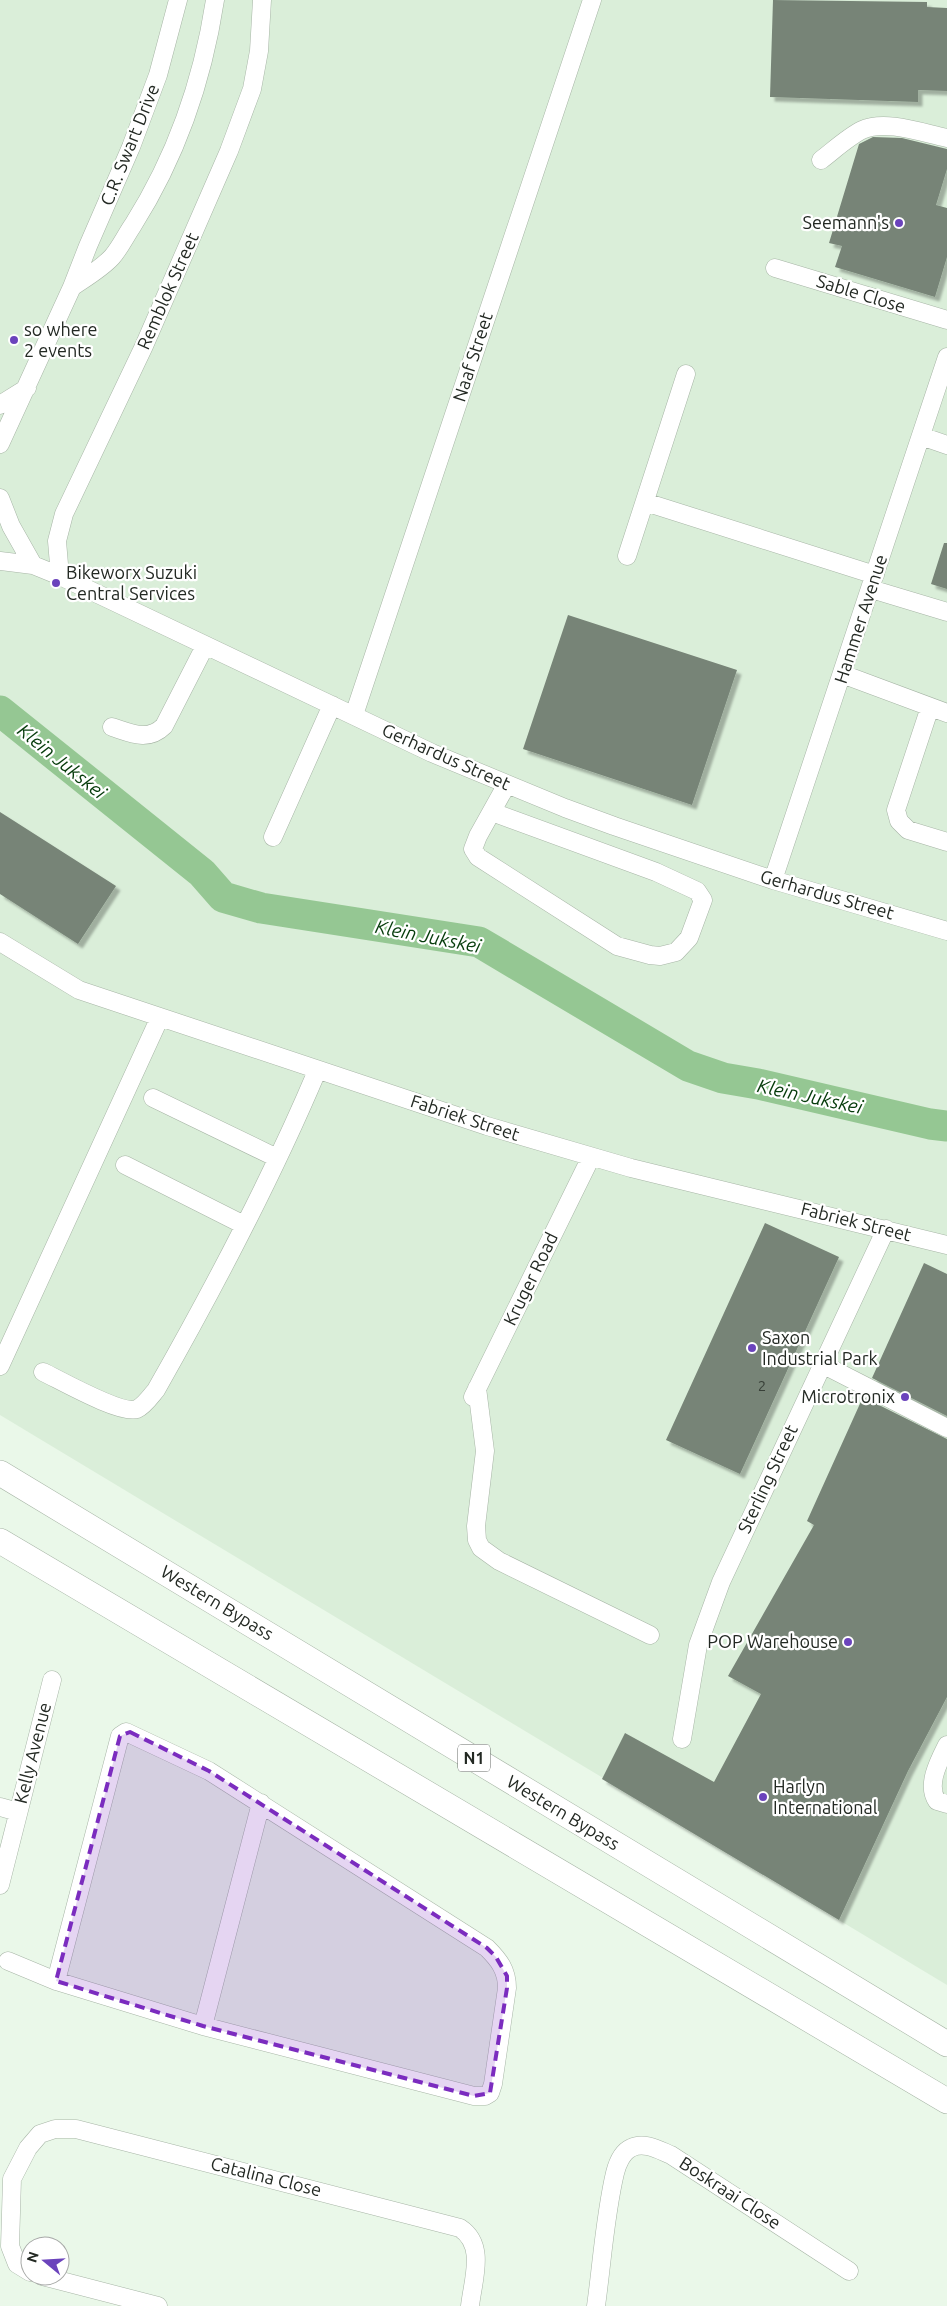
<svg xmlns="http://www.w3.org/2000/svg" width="947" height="2306" font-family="Ubuntu,sans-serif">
  <defs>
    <filter id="shadow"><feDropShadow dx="4.5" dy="4.5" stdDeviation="1" flood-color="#0004"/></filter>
  </defs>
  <rect width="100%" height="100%" fill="#eaf8e9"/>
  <path fill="#daeed9" d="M0 0H947V1985L0 1415Z"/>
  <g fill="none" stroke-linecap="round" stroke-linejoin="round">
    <path stroke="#95c793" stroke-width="31" d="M0 711 202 873 223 897 261 908 479 942 688 1066 723 1078 758 1084 930 1124 947 1126"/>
  </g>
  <path fill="#778477" filter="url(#shadow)" d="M773 0 927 2V7L947 8V91L918 90V102L770 97Z
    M873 137 902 138 947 149V169L936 205 947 208V257L935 297 835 267 842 246 829 243 859 144Z
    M944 543H947V589L931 584Z
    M568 615 737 670 692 805 523 749Z
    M0 812 116 886 78 944 0 894Z
    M765 1223 839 1257 740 1474 666 1440Z
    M924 1263 947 1274V1416L872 1378Z
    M863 1397 947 1439V1697L908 1771 839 1920 602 1779 625 1733 714 1782 761 1694 728 1676 814 1525 807 1521Z"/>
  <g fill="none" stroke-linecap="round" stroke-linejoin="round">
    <g stroke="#a7b5a6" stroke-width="19">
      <path id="minor" d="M821 160C834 150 848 137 862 130 885 119 923 133 947 138
        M775 268 947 320
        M72 287C85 278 101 269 112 257 120 248 126 235 133 225 176 157 203 79 215 0
        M0 405 27 388
        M921 436 947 445
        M0 444 72 287 88 246 131 147 158 75 178 0
        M0 498 11 526 33 565
        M645 502 875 575
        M627 556 686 374
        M0 561 33 565 60 576 432 753 565 808 614 826 773 880 947 931
        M60 576 57 541 64 514 144 346 229 151 252 89 259 51 262 0
        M871 589 947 612
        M842 674 947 713
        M930 707 896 810 899 821 908 830 947 842
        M354 715 592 0
        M112 727C131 733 148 742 164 726L205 646
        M492 812 656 872 697 891 703 900 689 938 676 952 660 956 650 955 617 946 478 857 473 849 478 836 507 784
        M273 837 332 705
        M773 880 947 357
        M0 942 79 990 487 1126 631 1168 947 1245
        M153 1098 277 1158
        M125 1165 244 1225
        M822 1364 947 1428
        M0 1366 160 1017
        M43 1372C60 1380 121 1415 137 1409 144 1406 151 1396 156 1390 215 1286 271 1180 317 1071
        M477 1388 485 1451 476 1526 477 1540 481 1548 499 1561 650 1635
        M473 1397 591 1157
        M682 1739 698 1645 721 1582 886 1229
        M947 1745C939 1761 926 1785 937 1801L947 1804
        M0 1807 18 1812
        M0 1885 52 1680
        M8 1961 56 1981 203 2026 474 2096H485L490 2093 493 2084 507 1988C507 1970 499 1960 487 1948L209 1771 126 1732 120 1736 56 1981
        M203 2026 261 1803
        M30 2272 17 2264 10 2246 12 2179 28 2148 40 2134 55 2129H76L460 2228C486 2245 473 2279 470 2306
        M42 2276 158 2306
        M596 2306C602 2263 605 2215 615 2173 617 2165 622 2152 631 2148 644 2141 659 2150 671 2155L849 2271"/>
    </g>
    <g stroke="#a7b5a6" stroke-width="26">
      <path id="highway" d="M0 1473 947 2044
        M0 1541 947 2101"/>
    </g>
    <use href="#minor" stroke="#fff" stroke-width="18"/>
    <use href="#highway" stroke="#fff" stroke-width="25"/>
  </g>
  <path fill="#7b2cbf" fill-opacity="0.2" stroke="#7b2cbf" stroke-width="4" stroke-dasharray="10 6" stroke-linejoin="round" d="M130 1732 209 1771 487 1948 496 1957 507 1976V1988L490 2093 474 2096 203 2026 56 1981 120 1736Z"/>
  <g fill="#6b43bc" stroke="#fff" stroke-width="2">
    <circle cx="899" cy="223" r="5"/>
    <circle cx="14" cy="340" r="5"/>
    <circle cx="56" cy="583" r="5"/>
    <circle cx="752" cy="1348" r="5"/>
    <circle cx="905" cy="1397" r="5"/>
    <circle cx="848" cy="1642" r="5"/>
    <circle cx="763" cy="1797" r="5"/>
  </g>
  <g text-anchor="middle" stroke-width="4.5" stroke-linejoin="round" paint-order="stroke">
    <g font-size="15" fill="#384038">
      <text x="762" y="1391">2</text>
    </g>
    <rect fill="#fff" stroke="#656965" stroke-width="1" x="458" y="1744.5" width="32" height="27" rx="4"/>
    <g font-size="16" font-weight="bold" fill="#232923">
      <text x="474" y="1764">N1</text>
    </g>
    <g font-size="18" fill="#232923" stroke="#fff">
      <text transform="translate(130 145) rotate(-68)" y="6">C.R. Swart Drive</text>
      <text transform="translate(168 291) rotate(-66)" y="6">Remblok Street</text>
      <text transform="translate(861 294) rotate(17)" y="6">Sable Close</text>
      <text transform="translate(473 357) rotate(-72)" y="6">Naaf Street</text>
      <text transform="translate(861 619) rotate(-72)" y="6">Hammer Avenue</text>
      <text transform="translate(446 757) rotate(24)" y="6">Gerhardus Street</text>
      <text transform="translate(827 895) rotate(16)" y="6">Gerhardus Street</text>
      <text transform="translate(465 1118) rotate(18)" y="6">Fabriek Street</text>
      <text transform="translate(856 1222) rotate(14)" y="6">Fabriek Street</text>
      <text transform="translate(531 1279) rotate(-64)" y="6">Kruger Road</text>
      <text transform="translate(768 1479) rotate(-65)" y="6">Sterling Street</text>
      <text transform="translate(217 1603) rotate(31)" y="6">Western Bypass</text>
      <text transform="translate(33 1753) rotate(-76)" y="6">Kelly Avenue</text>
      <text transform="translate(563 1813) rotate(31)" y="6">Western Bypass</text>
      <text transform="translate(266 2177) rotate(14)" y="6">Catalina Close</text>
      <text transform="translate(730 2193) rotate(33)" y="6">Boskraai Close</text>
    </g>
    <g font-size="18" fill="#232923" stroke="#fff" text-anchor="start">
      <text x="889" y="229" text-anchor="end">Seemann's</text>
      <text x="24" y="336">so where<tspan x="24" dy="21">2 events</tspan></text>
      <text x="66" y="579">Bikeworx Suzuki<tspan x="66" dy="21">Central Services</tspan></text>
      <text x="762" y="1344">Saxon<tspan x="762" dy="21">Industrial Park</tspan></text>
      <text x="895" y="1403" text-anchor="end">Microtronix</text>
      <text x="838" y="1648" text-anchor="end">POP Warehouse</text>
      <text x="773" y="1793">Harlyn<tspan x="773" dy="21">International</tspan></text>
    </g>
    <g font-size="19" font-style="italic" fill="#053b0a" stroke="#fff">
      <text transform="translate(62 761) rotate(39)" y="7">Klein Jukskei</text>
      <text transform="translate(428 936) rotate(11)" y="7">Klein Jukskei</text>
      <text transform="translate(810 1096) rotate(12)" y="7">Klein Jukskei</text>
    </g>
  </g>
  <g transform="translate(45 2261) rotate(288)"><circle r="24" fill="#ffffff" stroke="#a7a9a7"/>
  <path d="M0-4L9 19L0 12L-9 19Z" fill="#6b43bc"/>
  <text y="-8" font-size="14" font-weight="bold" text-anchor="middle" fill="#232923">N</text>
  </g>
</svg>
